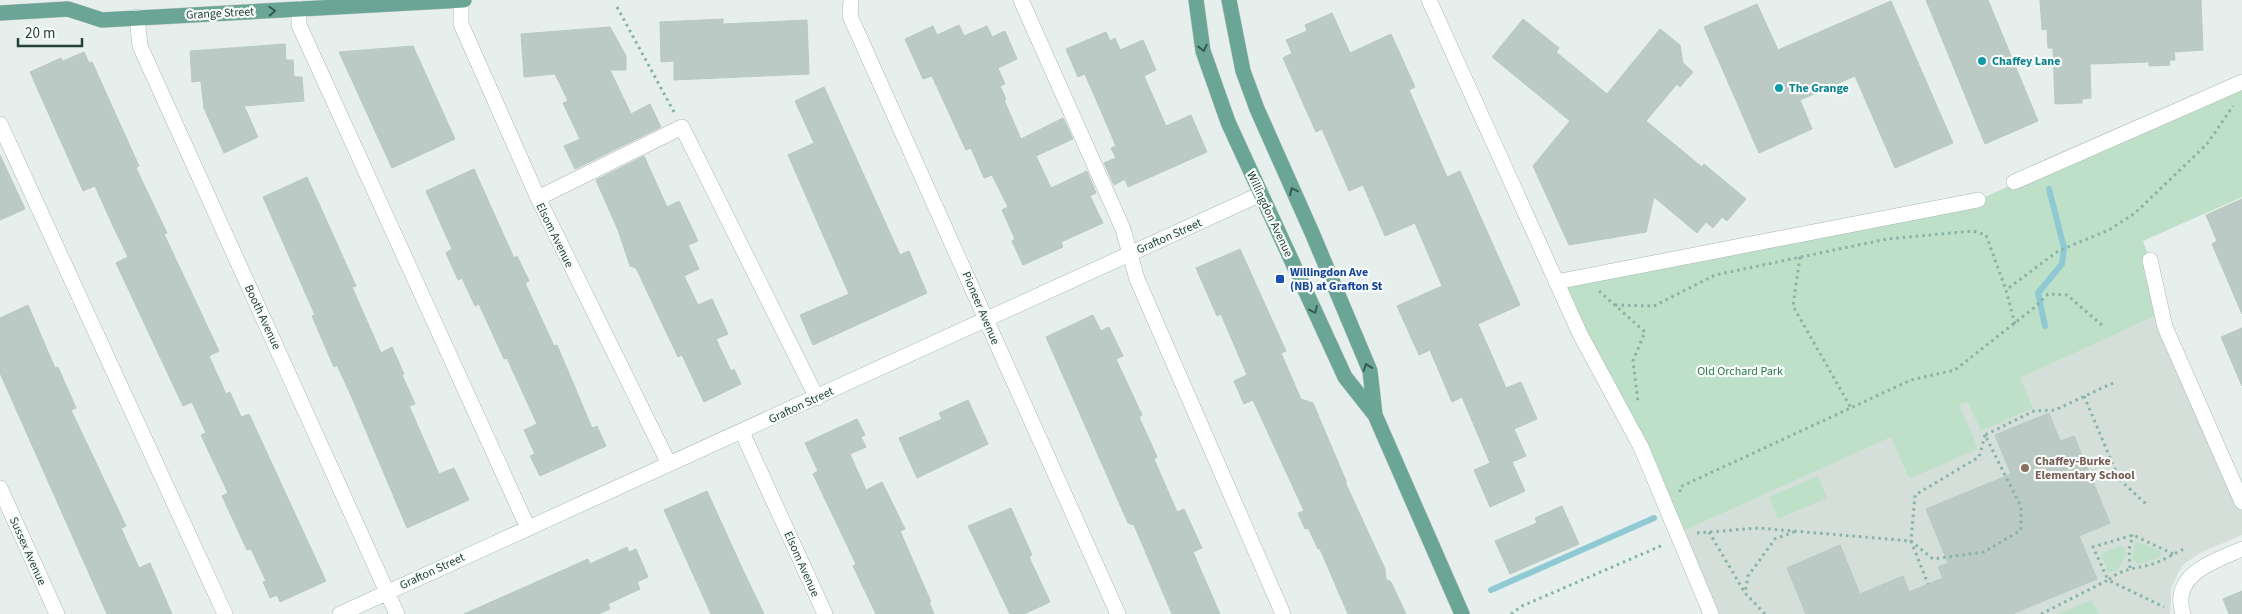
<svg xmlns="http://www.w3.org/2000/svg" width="2242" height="614" font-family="'Source Sans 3',sans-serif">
  <rect width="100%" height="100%" fill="#e6efeb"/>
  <path fill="#d4dfda" d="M2162 313 2242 502V535L2200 553 2184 564 2179 571 2171 588 2170 614H1711L1679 533Z"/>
  <path fill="#bfe0c8" d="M2242 82V197L2143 241 2150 260 2162 313 2020 378 2033 408 1981 431 1968 402 1959 405 1977 446 1975 450 1911 478 1908 476 1891 437 1679 533 1556 282 1978 200Z
    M1818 476 1827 498 1778 519 1769 497Z
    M2135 541 2160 551 2162 554 2156 559 2136 564 2132 557Z
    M2121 545 2125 548 2126 555 2117 570 2108 573 2101 554Z
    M2092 600 2099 614H2057Z"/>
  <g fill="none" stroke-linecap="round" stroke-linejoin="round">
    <path stroke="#8ec9d4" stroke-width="6" d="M2045 326 2038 293 2062 264 2064 248 2049 189
      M1491 590 1654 518"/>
  </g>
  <path fill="#bbcac4" stroke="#b8c9c2" d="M1926 0H1988L2038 121 1985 144Z
    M2040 0H2201L2203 50 2174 52 2175 60H2169L2170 65 2149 66V62L2090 64 2091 98 2082 99V103L2055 104 2053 48H2048L2047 29 2042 30Z
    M1891 1 1953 143 1895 168 1855 76 1800 100 1812 129 1759 153 1704 27 1757 4 1778 50Z
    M1332 13 1350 53 1391 34 1415 87 1409 90 1447 177 1460 171 1520 305 1478 324 1506 388 1521 382 1537 419 1514 429 1526 456 1512 462 1525 491 1490 507 1474 470 1490 463 1462 397 1452 402 1430 350 1419 355 1397 306 1442 286 1415 223 1385 236 1363 185 1349 191 1322 129 1316 132 1283 58 1292 53 1286 40 1307 31 1305 25Z
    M723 19V24L807 20 809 74 674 80V61L661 62 660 22Z
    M1523 19 1559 48 1556 52 1607 94 1660 29 1680 45 1683 63 1693 72 1680 87 1677 84 1646 121 1702 167 1704 164 1746 199 1727 221 1722 217 1713 228 1706 222 1697 233 1654 197 1646 232 1569 245 1533 166 1570 121 1492 57Z
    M959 25 964 36 987 26 992 37 1005 31 1017 59 998 68 1005 84 1000 86 1006 99 1004 100 1021 139 1063 118 1073 139 1036 156 1051 188 1087 171 1096 193 1090 196 1103 223 1061 242 1063 247 1023 265 1012 241 1015 239 1002 210 1008 207 992 175 984 178 971 148 966 150 932 76 923 79 905 39 933 26 937 35Z
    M610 27 626 56V70H610L631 114 650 104 661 127 575 169 564 146 580 139 563 103 568 101 555 74 524 77 521 34Z
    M1106 32 1110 41 1115 38 1120 50 1143 40 1156 70 1144 76 1166 126 1191 115 1207 152 1128 187 1125 179 1114 185 1104 163 1116 158 1111 148 1116 146 1085 74 1078 77 1066 49Z
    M285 44 286 60H293L294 77H302L304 101 244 106 258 137 224 153 204 108 201 81 192 82 190 51Z
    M413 46 455 139 392 168 339 52Z
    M84 52 89 63 92 62 139 166 136 168 167 233 164 234 219 351 209 356 226 394 230 392 241 417 249 414 326 581 280 602 277 595 270 598 263 582 266 581 251 549 247 550 222 496 228 493 201 435 206 433 192 402 183 406 116 263 128 257 113 226 95 186 83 191 30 72 61 58 63 61Z
    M824 87 900 255 909 251 927 293 813 345 800 315 849 294 788 155 814 143 795 101Z
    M0 155 25 209 0 220Z
    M644 156 667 207 679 201 698 241 688 245 699 269 684 276 698 305 712 299 728 334 716 339 731 371 734 369 741 384 704 402 682 355 678 357 636 268 630 266 618 230 596 180Z
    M474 169 514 258 517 256 529 281 525 283 554 346 557 345 592 428 597 426 606 446 540 476 530 456 535 454 524 430 537 424 507 358 504 359 479 304 475 306 462 278 458 280 446 253 452 249 426 191Z
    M307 177 356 286 352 287 381 353 392 347 404 374 402 375 415 404 409 406 439 474 454 468 469 500 407 528 353 400 337 365 334 367 312 316 315 315 263 197Z
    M2242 199V314L2212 244 2217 241 2206 215Z
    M1240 249 1286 351 1281 353 1301 399 1313 403 1346 481V484L1385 569 1386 579 1391 582 1406 614H1348L1320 549H1318L1308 528 1305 529 1298 513 1304 511 1253 400 1244 404 1234 381 1247 375 1221 314 1217 316 1196 268Z
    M28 305 55 368 58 367 76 408 71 410 126 526 121 528 139 568 150 563 172 614H107L0 373V318Z
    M1093 315 1101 331 1109 327 1123 356 1116 359 1142 415 1139 417 1157 457 1154 459 1177 512 1184 509 1202 548 1193 552 1220 614H1172L1134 525 1128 523 1046 337Z
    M2242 328V386L2221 337Z
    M968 400 988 444 917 478 899 438 942 419 939 413Z
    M2049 413 2060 441 2074 436 2110 523 2079 536 2097 579 2012 614H1806L1787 568 1840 545 1860 594 1903 576 1909 592 1943 578 1938 567 1948 563 1926 509 2011 474 1995 435Z
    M857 419 865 435 861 437 866 447 850 454 866 490 882 482 905 529 900 531 931 602H929L934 614H876L853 566 856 564 813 474 818 471 805 443Z
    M707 491 742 568 764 614H711L664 510Z
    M1562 506 1579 544 1510 574 1495 541 1537 523 1535 518Z
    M1011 508 1032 555 1029 557 1050 602 1024 614H1010L968 526Z
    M627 547 629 552 636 549 648 577 637 582 640 589 608 604 610 609 598 614H464L588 559 590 564Z
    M2242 591V614H2229L2223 599Z"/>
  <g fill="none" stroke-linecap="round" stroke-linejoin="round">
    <g stroke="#a8b8b2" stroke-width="16">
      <path id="minor" d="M461 0V24L538 198 669 464
        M851 0 850 16 1118 614
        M1021 0 1123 229 1137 279 1283 614
        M1429 0 1580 334 1641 447 1711 614
        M299 9V25L528 528
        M137 17 140 46 397 614
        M0 124 225 614
        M2014 182 2242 82
        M538 198 682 127 817 398
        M2150 260 2165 327 2242 502
        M1556 282 1978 200
        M742 432 825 614
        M0 488 57 614
        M340 614 1261 194
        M2183 614C2170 574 2215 561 2242 549"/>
    </g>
    <g stroke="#c2cac8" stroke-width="16">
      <path id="major" d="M1196 0 1203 51 1228 122 1345 377 1375 415 1462 614
        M1229 0 1243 71 1257 109 1313 235 1370 371 1375 415
        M0 13 68 9 102 20 464 0"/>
    </g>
    <path stroke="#86b3a5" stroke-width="3" stroke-dasharray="2.5 4" stroke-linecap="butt" d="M617 7 674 112
      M1800 257 1793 306 1851 408
      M1599 291 1645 332 1633 361 1638 402
      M1615 305 1654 306 1715 275 1887 239 1973 231 1986 235 2006 290
      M2015 324 2006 290 2058 251 2109 230 2135 213 2207 144 2233 106
      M2084 396 2119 479 2147 505
      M1985 435 1979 457 1915 495 1911 541 1933 559 1984 552 2021 530V507L1985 435 2034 411 2055 410 2113 383
      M1680 492V487L1911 380 1955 370 2035 307 2048 294 2067 295 2104 327
      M1709 532 1745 593
      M1697 533 1758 528 1911 541 1928 584
      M2173 554 2133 535 2093 547 2108 580C2122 569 2133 569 2149 565 2162 562 2174 553 2186 548
      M2130 568 2129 549 2133 535
      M1511 614 1522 606 1663 545
      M1765 614 1745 593 1748 576 1775 539 1794 532
      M2041 614 2108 580 2164 607"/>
    <use href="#minor" stroke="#fff" stroke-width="15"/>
    <use href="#major" stroke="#6aa596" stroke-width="15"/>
  </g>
  <defs><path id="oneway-chevron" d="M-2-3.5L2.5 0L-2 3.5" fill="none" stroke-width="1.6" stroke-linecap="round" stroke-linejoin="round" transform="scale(1.25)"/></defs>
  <g stroke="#365b51">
    <use href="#oneway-chevron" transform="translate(272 11) rotate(-3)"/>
    <use href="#oneway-chevron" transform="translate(1203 48) rotate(77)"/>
    <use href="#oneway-chevron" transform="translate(1293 191) rotate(-115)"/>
    <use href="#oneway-chevron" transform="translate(1314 310) rotate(65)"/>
    <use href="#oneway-chevron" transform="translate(1367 367) rotate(-109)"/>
  </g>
  <g fill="#0f9aa8" stroke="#f7fbf9" stroke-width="2">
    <circle cx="1982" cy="61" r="5"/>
    <circle cx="1779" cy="88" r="5"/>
  </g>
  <rect fill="#1a4fb4" stroke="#f7fbf9" stroke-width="2" x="1275" y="274" width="10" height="10" rx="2.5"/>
  <circle fill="#8d6e63" stroke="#f7fbf9" stroke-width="2" cx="2025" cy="468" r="5"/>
  <g text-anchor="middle" stroke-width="4.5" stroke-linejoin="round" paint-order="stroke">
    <g font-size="12" fill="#24423a" stroke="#f7fbf9">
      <text transform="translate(220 13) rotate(-3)" y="4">Grange Street</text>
      <text transform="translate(1270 214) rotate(65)" y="4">Willingdon Avenue</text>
      <text transform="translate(555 235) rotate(64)" y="4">Elsom Avenue</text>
      <text transform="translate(1169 236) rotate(-24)" y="4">Grafton Street</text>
      <text transform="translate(981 308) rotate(67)" y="4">Pioneer Avenue</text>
      <text transform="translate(263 317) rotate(65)" y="4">Booth Avenue</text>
      <text transform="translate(801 405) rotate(-25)" y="4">Grafton Street</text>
      <text transform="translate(28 551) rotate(66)" y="4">Sussex Avenue</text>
      <text transform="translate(802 564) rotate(66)" y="4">Elsom Avenue</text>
      <text transform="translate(432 571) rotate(-25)" y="4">Grafton Street</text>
    </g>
    <g font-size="12" font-weight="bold" fill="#0d838f" stroke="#f7fbf9" text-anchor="start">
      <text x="1992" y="65">Chaffey Lane</text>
      <text x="1789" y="92">The Grange</text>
    </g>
    <g font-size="12" font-weight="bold" fill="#164399" stroke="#f7fbf9" text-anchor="start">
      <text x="1290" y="276">Willingdon Ave<tspan x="1290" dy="14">(NB) at Grafton St</tspan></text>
    </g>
    <g font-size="12" fill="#2d7a4b" stroke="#f7fbf9">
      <text x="1740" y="375">Old Orchard Park</text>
    </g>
    <g font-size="12" font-weight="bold" fill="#785e54" stroke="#f7fbf9" text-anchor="start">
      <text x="2035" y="465">Chaffey-Burke<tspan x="2035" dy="14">Elementary School</tspan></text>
    </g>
  </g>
  <path d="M18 38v8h64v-8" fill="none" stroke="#24423a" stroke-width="2.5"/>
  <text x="25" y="38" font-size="15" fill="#24423a" stroke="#f7fbf9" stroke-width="4" paint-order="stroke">20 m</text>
</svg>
